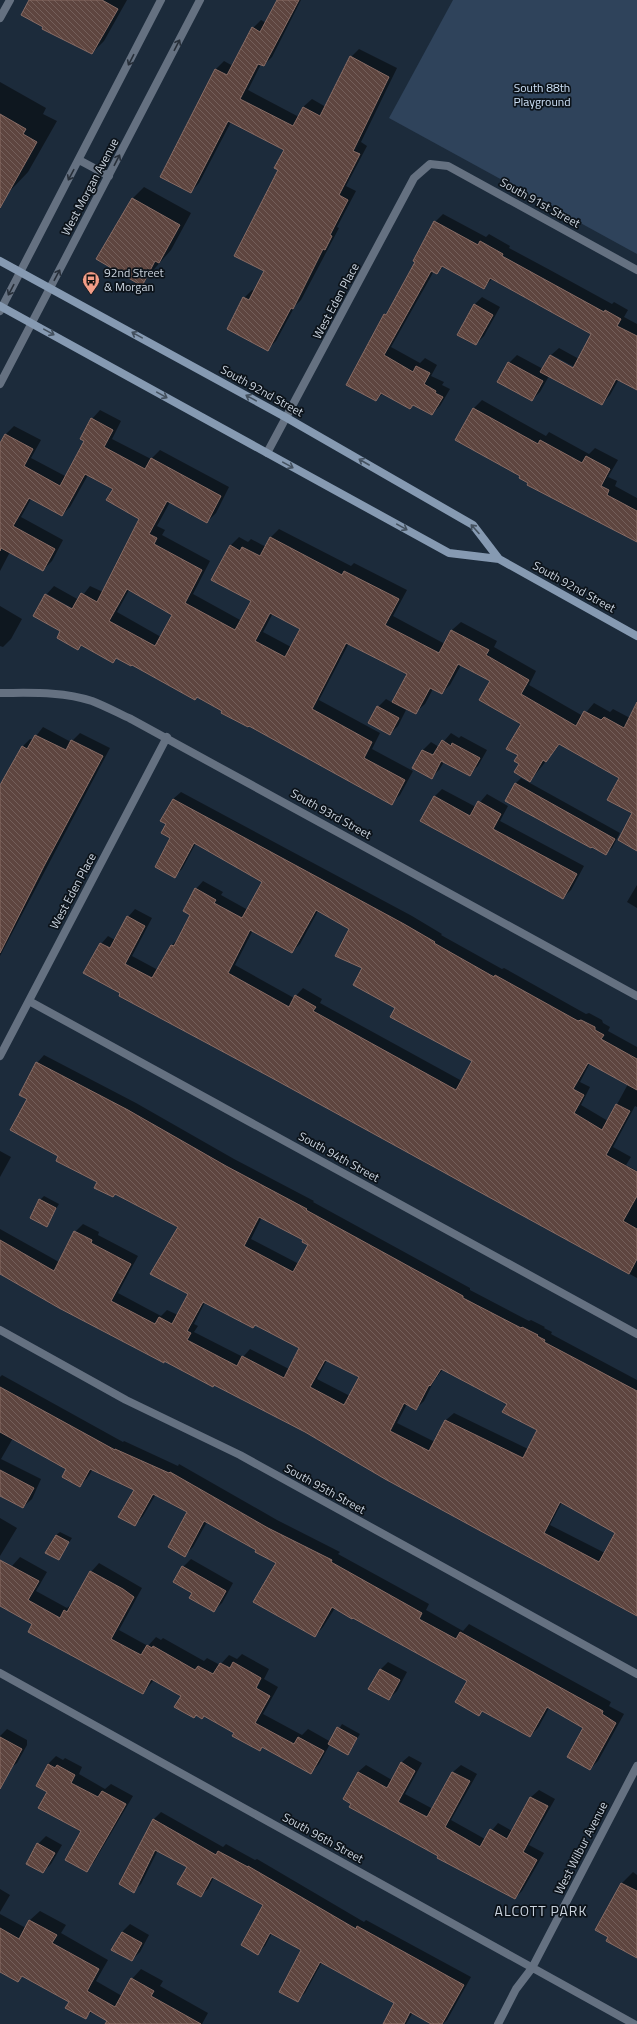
<svg xmlns="http://www.w3.org/2000/svg" width="637" height="2024" font-family="'Titillium Web',sans-serif">
  <defs>
    <pattern id="building-back-hatch" width="6" height="6" patternUnits="userSpaceOnUse"><rect width="6" height="6" fill="#5e453f"/><path d="M-1 5l2 2M0 0l6 6M5-1l2 2" fill="none" stroke="#745f5a"/></pattern>
  </defs>
  <rect width="100%" height="100%" fill="#1c2b3b"/>
  <path fill="#2f435b" d="M453 0H637V254L389 118Z"/>
  <path fill="#0007" fill-rule="evenodd" d="M30 0H127L104 41 92 53 44 26Z
    M278 0H301L272 57 264 65 261 64 248 90 299 117 303 107 312 99 326 107 351 57 359 49 397 68 361 142 367 146 346 186 356 191 337 227 339 228 301 300 295 306 276 341 268 349 244 298 252 290 255 291 265 270 280 170 286 150 231 122 199 183 191 192 161 176 216 69 224 61 233 66 253 28 261 20 266 23Z
    M0 82 46 108 43 114 57 121 28 172 8 193 0 189Z
    M144 187 191 213 171 250 141 284 132 199Z
    M443 214 486 237 489 234 510 246 509 248 550 270 612 304 614 302 628 310 624 317 637 324V389L619 379 610 395 602 404 549 376 540 392 532 400 509 363 517 355 543 369 550 356 559 348 579 359 593 334 492 279 484 287 444 266 437 273 434 271 391 347 420 363 425 358 437 365 431 376 444 382 442 385 450 389 440 406 432 414 414 404 410 408 383 393 376 400 385 315 391 309 417 262 414 260 435 222ZM552 355 578 369 577 371 552 357Z
    M482 297 500 307 484 336 476 344 474 305Z
    M482 400 546 436 549 432 589 454 595 448 618 460 608 477 617 481 615 486 637 498V542L528 485 530 483 522 476 473 409Z
    M100 410 121 421 112 439 151 459 160 450 229 487 216 513 207 522 170 502 157 526 165 530 162 535 210 561 193 594 242 621 252 600 230 546 239 537 248 542 251 539 266 547 271 537 279 529 351 566 354 563 407 590 393 616 445 644 452 630 461 622 497 641 494 647 536 671 529 685 583 716 594 703 610 712 613 709 630 718 637 710V849L634 813 620 777 560 744 530 781 520 763 522 723 491 681 461 665 450 685 442 693 433 689 425 704 416 712 395 702 394 703 406 710 398 726 390 734 378 707 386 699 393 703 408 674 349 643 319 700 380 733 372 749 413 771 400 795 391 804 224 711 132 664 117 658 113 662 82 645 78 649 62 631 46 595 54 586 79 600 90 586 103 592 140 519 114 489 88 475 70 507 62 515 31 499 21 517 63 540 52 561 43 570 10 552 0 571V445L6 434 14 426 41 440 31 458 67 477 86 441 92 419ZM129 590 174 614 161 637 117 612ZM47 594 77 611 76 613 47 596ZM273 613 301 628 291 647 263 632Z
    M0 606 22 619 11 639 3 647 0 646Z
    M43 727 71 742 80 733 110 748 0 956V785L22 747 30 739 33 740Z
    M451 733 459 738 461 736 487 750 478 766 470 774 444 762 439 770 431 778 413 768 423 750 431 742 439 747Z
    M521 778 620 833 612 848 606 853 515 784Z
    M442 789 476 807 487 794 508 806 500 821 584 866 571 890 563 898 434 797Z
    M181 792 412 916 442 934 441 935 502 969 504 968 586 1014 589 1013 602 1020 603 1023 610 1027 608 1031 637 1047V1107L635 1106 613 1147 631 1157 626 1165 637 1171V1278L122 993 101 944 108 936 115 940 128 917 135 909 152 918 132 956 158 970 172 945 180 937 191 915 196 889 203 881 223 892 221 895 248 910 263 882 196 843 182 869 175 876 172 838 167 823 162 820 173 799ZM318 911 350 928 363 968 397 1007 473 1060 462 1081 320 1003 322 999 303 988 294 998 235 965 253 930 292 952 300 944ZM590 1063 628 1084 608 1121 581 1105 590 1087 580 1082Z
    M637 885V908L627 902Z
    M44 1055 136 1103 234 1159 314 1201 313 1202 470 1288V1290L529 1321 531 1320 545 1327 544 1328 552 1332 551 1334 637 1380V1616L305 1431 215 1384 165 1360 164 1362 0 1273V1229L59 1262 75 1232 83 1224 99 1232 98 1235 138 1256 118 1293 161 1316 167 1310 178 1315 189 1293 180 1227 116 1193 113 1196 98 1182 59 1156 28 1099 37 1063ZM262 1217 305 1240 309 1245 299 1264 251 1239ZM205 1302 253 1327 256 1324 300 1348 289 1369 250 1349 243 1357 194 1332 198 1326 194 1324ZM327 1360 360 1377 350 1396 317 1379ZM443 1369 508 1403 538 1430 528 1449 454 1413 446 1420 435 1442 397 1423 407 1404 416 1409 424 1401 434 1381ZM562 1502 616 1532 605 1553 550 1525Z
    M0 1151 11 1157 0 1177Z
    M44 1196 59 1204 46 1225 40 1200Z
    M2 1375 123 1442 124 1441 178 1466 179 1464 277 1520 340 1552 338 1554 429 1604 426 1610 463 1631 469 1624 611 1702 609 1706 624 1714 598 1761 590 1769 585 1727 549 1708 538 1728 530 1736 483 1710 479 1714 468 1680 335 1608 323 1627 315 1636 277 1563 258 1550 207 1522 193 1547 184 1556 188 1512 156 1494 143 1516 135 1525 136 1489 93 1469 88 1477 80 1486 67 1468 13 1438 1 1459 41 1479 32 1499 23 1507 0 1495V1377Z
    M0 1518 17 1528 0 1556Z
    M60 1532 72 1538 58 1559 56 1535Z
    M20 1557 47 1572 36 1591 67 1608 74 1602 91 1572 99 1563 142 1588 119 1630 148 1646 156 1637 161 1640 163 1638 204 1661 207 1658 220 1665 229 1655 237 1659 242 1654 269 1669 264 1679 278 1687 263 1714 302 1735 308 1729 331 1742 342 1724 360 1734 348 1753 330 1744 319 1764 311 1773 263 1746 260 1750 235 1732 205 1715H196L194 1717 182 1695 154 1680 143 1693 33 1623 0 1605V1587L12 1566Z
    M191 1559 233 1583 222 1603 214 1611 193 1593 183 1567Z
    M388 1662 407 1672 397 1691 389 1699 380 1670Z
    M7 1729 27 1740V1745L17 1763 0 1776V1736Z
    M56 1756 63 1760 65 1758 82 1767 79 1774 105 1789 111 1784 133 1796 94 1862 86 1870 82 1830 48 1791V1764Z
    M409 1756 422 1763 405 1794 433 1809 453 1772 461 1765 477 1774 451 1820 485 1839 498 1823 512 1831 531 1797 539 1790 555 1799 529 1845 544 1853 522 1891 515 1898 439 1856 344 1799 358 1772 366 1765 392 1780 401 1763Z
    M161 1812 223 1847 226 1844 255 1860 257 1859 364 1922 366 1920 471 1977 447 2020 443 2024H433L413 2012 406 2024H384L396 2002 322 1962 305 1993 297 2001 303 1950 272 1933 265 1946 258 1953 264 1905 214 1877 208 1889 200 1896 188 1867 158 1850 141 1884 134 1891 154 1819Z
    M46 1836 62 1845 51 1864 43 1872 38 1844Z
    M633 1872 637 1875V1951L596 1930 622 1883Z
    M0 1889 10 1895 0 1912Z
    M40 1911 66 1925 61 1933 108 1960 96 1981 122 1996 132 1979 141 1969 163 1981 160 1986 208 2013 202 2024H115L93 2011 85 2018 70 2002 23 1976 18 1981 0 1968V1914L26 1928 30 1920Z
    M130 1924 149 1935 140 1952 132 1960 122 1932Z"/>
  <path fill="url(#building-back-hatch)" stroke="#886c65" fill-rule="evenodd" d="M29 0H102L118 9 92 54 42 29 43 27 21 15Z
    M277 0H299L264 66 258 64 240 99 293 126 303 107 320 116 350 56 389 77 353 151 360 154 339 195 348 200 330 235 332 236 325 250 323 249 293 309 291 308 268 351 227 329 243 297 249 300 264 271 234 256 278 170 274 168 284 150 228 121 191 193 160 177 215 69 227 75 252 27 260 32Z
    M0 114 26 129 23 134 37 142 0 208Z
    M132 198 180 225 159 263 155 261 142 286 96 259Z
    M434 221 478 245 480 241 503 254 502 256 542 278 604 312 605 310 621 319 617 326 637 336V390L616 379 602 405 540 372 550 355 573 368 591 334 490 278 484 289 442 266 437 274 431 271 384 355 413 372 416 366 430 373 424 384 436 391 435 393 443 397 432 415 413 405 410 409 381 393 376 401 346 385 384 314 386 315 415 262 413 261Z
    M474 304 493 315 476 345 457 335Z
    M508 362 543 381 532 401 497 382Z
    M473 408 538 444 540 440 582 463 586 456 610 469 601 486 609 490 607 495 637 511V542L527 485 528 483 519 478 520 476 455 440Z
    M91 418 113 430 104 447 145 469 151 458 221 496 207 523 167 501 149 534 157 538 154 544 202 570 185 603 235 630 251 601 211 580 230 545 240 551 242 547 260 556 270 537 342 575 344 571 399 599 385 625 439 653 451 630 489 650 486 655 529 680 521 694 576 726 584 711 601 720 604 717 624 728 637 702V851L618 840 632 813 607 800 619 778 559 744 546 762 543 760 530 782 514 772 519 764 514 761 518 755 506 749 521 724 479 700 490 681 458 664 442 694 430 688 416 714 392 702 407 674 346 643 312 709 372 742 364 758 405 780 392 805 249 726 248 727 221 713 222 711 197 697 195 700 132 665 131 666 116 658 113 663 81 645 78 650 57 638 60 631 33 616 45 594 72 609 81 593 97 602 139 519 106 500 113 489 85 474 62 516 29 498 13 526 55 549 43 571 1 548 0 551V443L5 434 33 449 24 466 60 486 84 441 80 439ZM127 589 172 615 155 646 109 621ZM270 613 300 629 285 657 255 641Z
    M377 706 399 718 390 735 368 723Z
    M35 735 66 750 71 740 103 756 44 866 0 953V785L22 746 27 749Z
    M442 740 451 746 452 743 480 758 470 776 441 761 432 779 412 768 422 750 433 755Z
    M515 783 615 839 606 855 592 847 591 848 505 801Z
    M434 796 470 816 478 801 501 814 493 829 577 874 563 899 420 821Z
    M173 799 404 924 435 942 434 943 494 977 495 975 578 1021 581 1020 595 1027V1030L604 1035 601 1039 637 1059V1090L588 1063 573 1089 584 1095 574 1113 602 1130 616 1104 630 1111 606 1155 637 1172V1196L623 1221 637 1229V1259L629 1274 272 1078 119 996 120 993 83 973 100 943 110 948 127 916 145 926 125 964 152 978 171 945 174 946 190 915 183 911 195 888 216 900 214 903 242 918 262 882 194 843 175 878 155 867 170 838 161 833 166 824 160 821ZM316 910 349 929 335 956 362 968 353 985 395 1008 390 1017 472 1061 456 1090 313 1011 316 1007 295 995 289 1007 228 973 250 930 292 953Z
    M36 1062 128 1110 226 1166 307 1209 306 1210 463 1296V1298L521 1328 522 1327 538 1335 537 1336 545 1340 544 1342 637 1391V1616L385 1479 305 1432 214 1385 213 1387 164 1361V1363L59 1308 0 1274V1240L54 1271 74 1231 92 1240 91 1243 131 1264 111 1301 155 1324 159 1317 172 1324 188 1294 150 1274 178 1227 115 1194 113 1197 94 1188 97 1182 56 1161 58 1156 10 1130 27 1099 19 1095ZM259 1217 303 1240 302 1242 308 1245 293 1272 244 1246ZM203 1302 253 1328 255 1325 299 1348 284 1378 242 1356 237 1366 187 1340 191 1333 187 1331ZM325 1360 359 1377 344 1405 310 1387ZM441 1369 507 1404 502 1412 537 1430 523 1458 445 1420 429 1451 390 1431 404 1403 416 1410 429 1385 430 1386ZM560 1502 615 1533 599 1562 544 1533Z
    M39 1199 56 1208 47 1227 30 1218Z
    M0 1387 115 1450V1449L169 1473 170 1472 268 1528 332 1560 331 1562 422 1613 419 1619 456 1639 460 1632 603 1711 602 1714 616 1723 590 1770 567 1757 583 1728 547 1707 530 1737 482 1711 479 1716 455 1702 467 1681 353 1618 352 1619 332 1607 315 1637 253 1602 276 1563 255 1552 256 1550 204 1521 185 1557 168 1547 187 1512 153 1494 135 1526 118 1517 134 1490 90 1469 80 1487 62 1477 66 1469 0 1432Z
    M0 1470 34 1488 23 1508 0 1496Z
    M56 1535 69 1542 59 1560 45 1553Z
    M0 1560 39 1581 28 1600 60 1618 64 1610 67 1612 90 1571 123 1589 134 1597 111 1639 141 1655 147 1645 152 1648 153 1646 195 1670 198 1666 213 1674 220 1663 230 1668 233 1662 261 1678 256 1688 270 1696 255 1723 294 1744 298 1737 324 1751 311 1774 262 1747 260 1751 232 1736 234 1733 204 1716 202 1719 196 1715 194 1718 174 1707 181 1696 151 1679 143 1694 28 1632 32 1624 0 1606Z
    M182 1566 226 1591 214 1612 189 1598 192 1593 173 1582Z
    M380 1669 400 1680 389 1700 368 1689Z
    M337 1727 357 1738 348 1755 328 1744Z
    M0 1737 22 1749 0 1789Z
    M401 1762 415 1771 398 1802 427 1817 452 1772 470 1781 445 1827 480 1847 490 1829 507 1839 530 1797 548 1806 523 1852 537 1860 515 1899 437 1858 438 1856 349 1807 351 1804 343 1799 358 1772 387 1788Z
    M48 1764 55 1768 57 1765 75 1775 71 1783 98 1797 102 1791 126 1804 87 1872 65 1860 81 1831 38 1808 47 1792 36 1786Z
    M153 1819 216 1855 218 1851 248 1867V1866L356 1929 357 1926 464 1985 442 2024H431L410 2012 404 2024H383L394 2003 320 1962 298 2002 279 1992 301 1950 270 1933 258 1955 241 1945 263 1905 212 1877 201 1897 177 1884 187 1867 155 1850 134 1893 119 1884Z
    M37 1843 55 1853 43 1873 26 1864Z
    M621 1883 637 1891V1958L606 1941 608 1937 595 1930Z
    M29 1920 57 1935 52 1943 99 1969 87 1991 115 2007 131 1978 154 1991 151 1996 201 2024H105L107 2021 90 2011 86 2019 65 2008 69 2002 22 1976 18 1982 0 1972V1928L19 1939Z
    M122 1932 142 1943 132 1961 111 1950Z"/>
  <g fill="none" stroke-linecap="round" stroke-linejoin="round">
    <path stroke="#657181" stroke-width="8" d="M0 18 10 0"/>
    <path stroke="#657181" stroke-width="8" d="M267 453 414 178 430 164 448 166 637 270
      M0 693C30 693 62 691 92 701 105 706 118 713 131 719L637 996
      M29 1001 637 1334
      M0 1056 167 737
      M0 1330 126 1400 240 1455 637 1674
      M0 1673 634 2024
      M498 2024 516 1989 532 1968 637 1766"/>
    <path stroke="#657181" stroke-width="8" d="M79 160 109 176
      M0 311 161 0
      M0 384 200 0"/>
    <path stroke="#869ab2" stroke-width="8" d="M0 261 287 418 473 525 499 559
      M0 306 449 553 499 559 637 636"/>
  </g>
  <defs><path id="oneway-shaft" d="M-6 0H5M1.5-3L5.5 0L1.5 3" fill="none" stroke-width="1.6" stroke-linecap="round" stroke-linejoin="round"/></defs>
  <g stroke="#272f39">
    <use href="#oneway-shaft" transform="translate(177 45) rotate(-63)"/>
    <use href="#oneway-shaft" transform="translate(131 60) rotate(117)"/>
    <use href="#oneway-shaft" transform="translate(117 160) rotate(-63)"/>
    <use href="#oneway-shaft" transform="translate(71 175) rotate(118)"/>
    <use href="#oneway-shaft" transform="translate(57 275) rotate(-62)"/>
    <use href="#oneway-shaft" transform="translate(11 290) rotate(118)"/>
  </g>
  <g stroke="#43505e">
    <use href="#oneway-shaft" transform="translate(49 332) rotate(29)"/>
    <use href="#oneway-shaft" transform="translate(137 335) rotate(-151)"/>
    <use href="#oneway-shaft" transform="translate(162 395) rotate(29)"/>
    <use href="#oneway-shaft" transform="translate(251 398) rotate(-151)"/>
    <use href="#oneway-shaft" transform="translate(364 462) rotate(-150)"/>
    <use href="#oneway-shaft" transform="translate(288 465) rotate(29)"/>
    <use href="#oneway-shaft" transform="translate(402 527) rotate(29)"/>
    <use href="#oneway-shaft" transform="translate(475 529) rotate(-132)"/>
  </g>
  <defs>
    <g id="bus-pin" transform="scale(0.9)"><path d="M0 17L-7.5 6A9.5 9.5 0 1 1 7.5 6Z" fill="#f49e88" stroke="#0c131a"/><path d="M-5-6H5V4H4V6H2V4H-2V6H-4V4H-5ZM-3.5-4V0h7V-4ZM-3.5 1.2v1.5H-2V1.2ZM2 1.2v1.5H3.5V1.2Z" fill="#111"/></g>
  </defs>
  <g fill-rule="evenodd">
    <use href="#bus-pin" x="91" y="280"/>
  </g>
  <g text-anchor="middle" stroke-width="3.5" stroke-linejoin="round" paint-order="stroke">
    <g font-size="12" fill="#cde0f6" stroke="#0c131a">
      <text x="542" y="92">South 88th<tspan x="542" dy="14">Playground</tspan></text>
    </g>
    <g font-size="12" fill="#cad3de" stroke="#0c131a">
      <text transform="translate(90 187) rotate(-62)" y="4">West Morgan Avenue</text>
      <text transform="translate(540 203) rotate(29)" y="4">South 91st Street</text>
      <text transform="translate(336 301) rotate(-62)" y="4">West Eden Place</text>
      <text transform="translate(262 391) rotate(29)" y="4">South 92nd Street</text>
      <text transform="translate(574 587) rotate(29)" y="4">South 92nd Street</text>
      <text transform="translate(331 814) rotate(29)" y="4">South 93rd Street</text>
      <text transform="translate(73 891) rotate(-62)" y="4">West Eden Place</text>
      <text transform="translate(339 1157) rotate(29)" y="4">South 94th Street</text>
      <text transform="translate(325 1489) rotate(29)" y="4">South 95th Street</text>
      <text transform="translate(323 1838) rotate(29)" y="4">South 96th Street</text>
      <text transform="translate(581 1848) rotate(-63)" y="4">West Wilbur Avenue</text>
    </g>
    <g font-size="12" fill="#cad3de" stroke="#0c131a" text-anchor="start">
      <text x="104" y="277">92nd Street<tspan x="104" dy="14">&amp; Morgan</tspan></text>
    </g>
    <g font-size="14" letter-spacing="1" fill="#cad3de" stroke="#0c131a">
      <text x="541" y="1916">ALCOTT PARK</text>
    </g>
  </g>
</svg>
